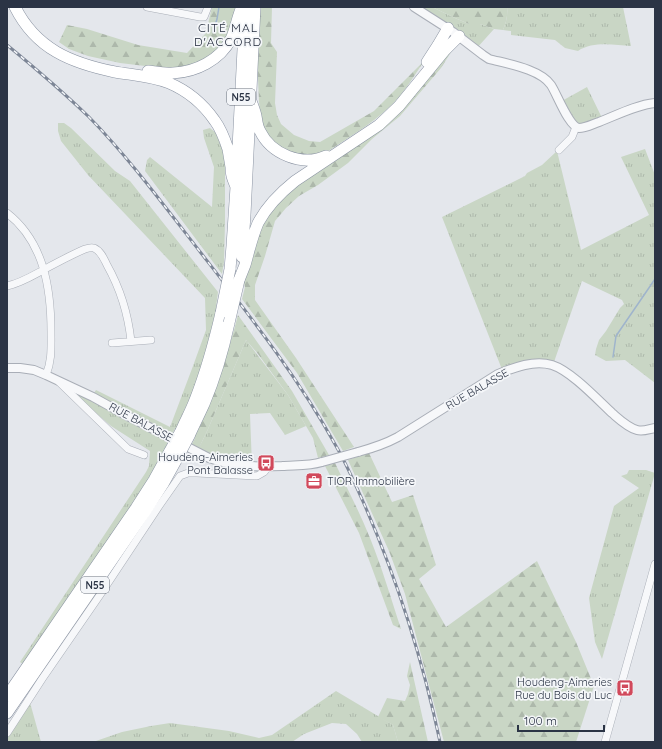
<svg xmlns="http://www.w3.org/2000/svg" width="662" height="749" font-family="Quicksand,sans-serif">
  <defs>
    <pattern id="grass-tufts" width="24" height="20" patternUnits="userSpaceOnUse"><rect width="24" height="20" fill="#c9d6c5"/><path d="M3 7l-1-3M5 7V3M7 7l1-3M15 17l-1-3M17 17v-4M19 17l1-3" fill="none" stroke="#adb8ab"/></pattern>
    <pattern id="forest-firs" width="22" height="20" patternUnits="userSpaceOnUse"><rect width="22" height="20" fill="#c9d6c5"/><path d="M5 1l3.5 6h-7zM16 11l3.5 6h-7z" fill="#adb8ab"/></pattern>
  </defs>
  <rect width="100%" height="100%" fill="#e4e7ec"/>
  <path fill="url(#grass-tufts)" d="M414 7H432L455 18 469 24H480L494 29 476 49Z
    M507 7H623L631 46C614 45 593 41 578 51L565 48 555 40 511 35V31L503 30C506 23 508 15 507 7Z
    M587 87 603 120 579 128 560 102Z
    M58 123H64L71 128 115 171 130 181 218 292 216 307 217 318 208 353 181 424 175 429 172 434 94 393 96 390 170 427 193 366 206 330 205 298 88 175 61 141 58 131Z
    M210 128 216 133 225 157V222L224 262 222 274 145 171 147 160 150 157 212 207 214 167 204 138 203 130Z
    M645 149 655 175V383L625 360 606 361 595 355 596 349 599 340 606 331 620 308 624 304 622 300 582 281 554 362 503 372 442 217 525 176 527 173 542 165 557 151 581 250 649 215 621 157Z
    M246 340 288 395 306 426 285 435 270 413 250 414 252 466 241 461 218 457 199 448 208 429Z
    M75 391 169 440 153 474 24 665 20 662 146 472 149 466 150 451 111 426 74 394Z
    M629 470H646L655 473 602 659 595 642 589 598 614 506 639 488 621 476 627 474Z
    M336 691 393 725 398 742H362L357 734 346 724 332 723 304 734 292 742H93L122 732 151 726 170 723 229 731 259 738 272 735Z
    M29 699 41 742H7V733Z"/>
  <path fill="url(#forest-firs)" d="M212 7H238L233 29 217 51 198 64 170 69 120 63 88 56 69 49 59 42 67 25 87 29 138 45 187 53 206 33Z
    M260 7H272L271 43 277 52 275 103 277 115 281 124 294 135 309 141 320 142 374 111 424 61C416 73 408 86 399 97 380 119 354 134 330 150L324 153 303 155 288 151 276 144 267 135 261 121 259 102 257 55Z
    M432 7H507C508 15 506 23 503 30L494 29 480 24H469L455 18Z
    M455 46 441 68 400 116 372 139 348 163 318 185 299 196 286 208 275 221 265 256 255 285V300L296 358 354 447 343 451 297 373 242 299 245 287 243 280 260 226 291 187 373 131Z
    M238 315 292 391 329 455 318 458 313 438 288 395 258 354 246 340 208 429 199 448 192 444 195 438V434C211 395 228 356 238 315Z
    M369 453 392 502 413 495 436 565 419 579 446 627 537 561 576 642 594 686 576 742H444L405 594 389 551 348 460Z
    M335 463C347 488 360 513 370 538 382 568 391 598 401 629L393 625 359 533 325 466Z
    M410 662 428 742H398L393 725 378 717 387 698 405 701 408 694 410 685 407 676Z"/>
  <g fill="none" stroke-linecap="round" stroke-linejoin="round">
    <path stroke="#9fb4cc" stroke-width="1.5" d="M213 32 217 19 219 7
      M613 357 616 336 655 279"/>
    <g stroke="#a9aeb7" stroke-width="8">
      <path id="minor" d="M147 7 200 17H204L208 7
        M559 150 572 137 576 127
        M7 213C44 242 51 288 51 332 51 347 52 361 46 375
        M7 286C21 283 32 276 45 269 58 262 71 255 85 249 88 248 91 247 94 248 101 251 104 259 107 265 121 290 128 313 131 341
        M112 343 151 340
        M59 382 128 449 144 455
        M7 733 42 679 102 592 159 506 180 476 188 473H197L257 476 264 472 268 467
        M605 742 655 564"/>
    </g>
    <g stroke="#a9aeb7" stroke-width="10">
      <path id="tertiary" d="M414 7 453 32 483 55 489 59C508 64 540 69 551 85 557 94 569 127 579 128 585 128 593 124 599 122 617 115 636 105 655 103
        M7 368H20L34 370 46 375 93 397 120 412 209 458C235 467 256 467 282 466 296 465 309 466 322 462
        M358 452C373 448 385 444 398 437L498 374C515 367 534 360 552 365 571 371 597 399 612 413 619 419 627 427 637 430 643 432 649 429 655 428"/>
    </g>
    <g stroke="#8b94a3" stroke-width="12">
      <path id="trunk" d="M15 7C36 49 71 63 115 72 133 75 152 76 169 83 188 91 204 105 215 121 221 129 225 140 228 149 229 155 230 161 231 167 231 170 231 173 232 176 233 180 235 184 236 187
        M427 62 438 45 448 28
        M148 71C156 72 165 74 173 73 196 72 220 60 231 39 236 29 237 17 242 7
        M251 101C253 106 255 111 256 116 257 121 257 126 260 131 271 154 302 167 326 156
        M242 257 245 215 255 7
        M230 269 232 246 236 187 245 10
        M239 280C241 275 243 270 245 265 249 251 252 237 258 223 267 206 280 193 295 181L379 125 399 106 445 50 459 36
        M181 431C185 421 191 411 195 400 206 372 214 343 221 313
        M189 436C194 425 199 415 204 404 215 378 223 351 229 323
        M7 696 136 508 154 480 170 451
        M7 713 145 512 163 484 179 455"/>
    </g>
    <use href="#minor" stroke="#f7f8fa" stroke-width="7"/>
    <use href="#tertiary" stroke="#f7f8fa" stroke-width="8"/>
    <use href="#trunk" stroke="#fff" stroke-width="11"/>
    <g stroke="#7d8696" stroke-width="3">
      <path id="rail" d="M7 45C35 68 63 92 89 117 130 159 165 207 201 253 249 315 298 377 336 446 347 465 356 486 365 506 398 582 423 661 440 742"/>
    </g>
    <use href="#rail" stroke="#f4f6f9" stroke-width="1.5" stroke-dasharray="4.5" stroke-linecap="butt"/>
    <g stroke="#a9aeb7" stroke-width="10" stroke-linecap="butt">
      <path id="tertiary-bridge" d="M322 462 358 452"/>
    </g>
    <g stroke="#8b94a3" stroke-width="12" stroke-linecap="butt">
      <path id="trunk-bridge" d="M221 313 230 269
        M229 323 239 280
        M170 451 181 431
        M179 455 189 436"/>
    </g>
    <use href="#tertiary-bridge" stroke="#f7f8fa" stroke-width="8"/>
    <use href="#trunk-bridge" stroke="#fff" stroke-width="11"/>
  </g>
  <defs>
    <g id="bus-square" transform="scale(0.9)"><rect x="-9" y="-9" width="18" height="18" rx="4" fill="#d1495b" stroke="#f4f6f9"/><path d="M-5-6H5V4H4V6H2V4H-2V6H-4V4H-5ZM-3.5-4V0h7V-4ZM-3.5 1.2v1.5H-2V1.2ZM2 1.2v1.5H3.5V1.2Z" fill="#fff"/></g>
    <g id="office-square" transform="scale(0.9)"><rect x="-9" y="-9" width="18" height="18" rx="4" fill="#d1495b" stroke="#f4f6f9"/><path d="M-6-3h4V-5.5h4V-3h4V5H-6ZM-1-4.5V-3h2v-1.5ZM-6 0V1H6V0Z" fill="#fff"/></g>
  </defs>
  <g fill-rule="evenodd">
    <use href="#bus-square" x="266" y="463"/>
    <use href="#office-square" x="314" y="481"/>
    <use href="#bus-square" x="625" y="688"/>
  </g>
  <g text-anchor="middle" stroke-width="3.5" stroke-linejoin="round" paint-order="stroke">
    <g fill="#f4f6f9" stroke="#676e7b" stroke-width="1">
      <rect x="227" y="89" width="28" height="16" rx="3"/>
      <rect x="81" y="577" width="28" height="16" rx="3"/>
    </g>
    <g font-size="10" font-weight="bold" fill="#2b3445">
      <text x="241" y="101">N55</text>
      <text x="95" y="589">N55</text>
    </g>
    <g font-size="11" fill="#2b3445" stroke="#f4f6f9">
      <text transform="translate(477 389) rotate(-30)" y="4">RUE BALASSE</text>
      <text transform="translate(141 422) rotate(28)" y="4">RUE BALASSE</text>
    </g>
    <g font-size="11" fill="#2b3445" stroke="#f4f6f9" text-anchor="end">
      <text x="253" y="461">Houdeng-Aimeries<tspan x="253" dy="13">Pont Balasse</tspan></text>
      <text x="327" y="485" text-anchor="start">TIOR Immobilière</text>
      <text x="612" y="686">Houdeng-Aimeries<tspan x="612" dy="13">Rue du Bois du Luc</tspan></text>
    </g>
    <g font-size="12" letter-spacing="1" fill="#1d2536" stroke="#f4f6f9">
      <text x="228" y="32">CITÉ MAL<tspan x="228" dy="14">D'ACCORD</tspan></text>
    </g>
  </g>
  <rect width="662" height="749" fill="none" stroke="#2b3445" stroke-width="16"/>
  <path d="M518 725v6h86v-6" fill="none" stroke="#2b3445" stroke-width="2"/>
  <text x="524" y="725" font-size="12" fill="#2b3445" stroke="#f4f6f9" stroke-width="3" paint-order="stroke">100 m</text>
</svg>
